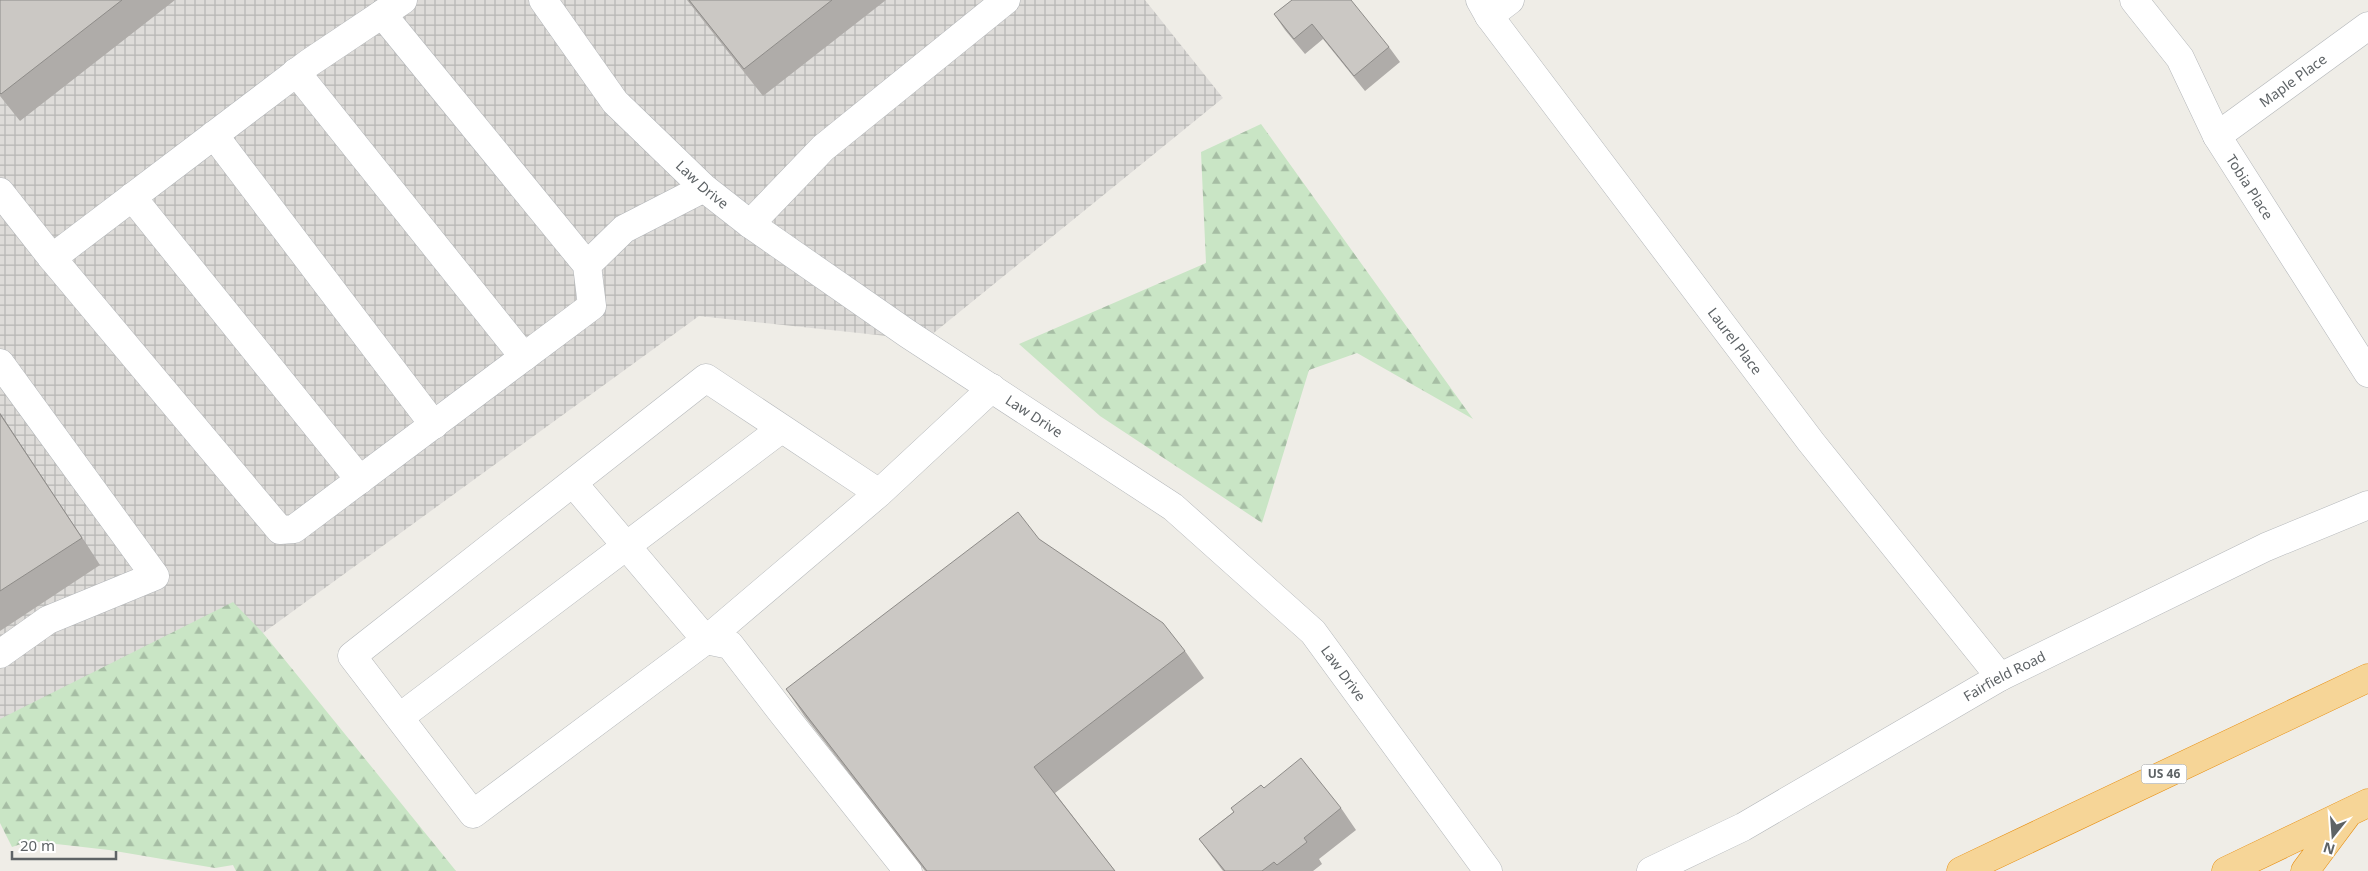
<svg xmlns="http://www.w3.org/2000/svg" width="2368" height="871" font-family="'Noto Sans',sans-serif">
  <defs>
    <pattern id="industrial-grid" width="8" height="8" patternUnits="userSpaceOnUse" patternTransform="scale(1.25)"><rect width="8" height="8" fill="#dedcd9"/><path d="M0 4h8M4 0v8" fill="none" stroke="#b7b6b4"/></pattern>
    <pattern id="forest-firs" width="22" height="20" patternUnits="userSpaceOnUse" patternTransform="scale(1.25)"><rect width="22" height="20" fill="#c9e5c5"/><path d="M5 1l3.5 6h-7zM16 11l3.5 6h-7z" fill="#a6bda4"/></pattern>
  </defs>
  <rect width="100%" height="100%" fill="#efede7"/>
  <path fill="url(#industrial-grid)" d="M0 0H1145L1223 98 925 340 699 316 263 633 0 720Z"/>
  <path fill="url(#forest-firs)" d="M1261 124 1473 419 1357 353 1309 370 1262 523 1100 416 1019 344 1206 263 1201 152Z
    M233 602 263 633 456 871H236L233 865 215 868 109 850 30 841 12 847 0 823V719Z"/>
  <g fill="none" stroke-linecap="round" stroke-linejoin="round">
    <g stroke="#b4b7ba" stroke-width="29">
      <g id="minor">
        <path id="s1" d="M543 0 615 102 704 188 750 224 908 334 1173 507 1313 632 1488 871"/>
        <path id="s2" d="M1480 0 1489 16 1811 442 2000 677"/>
        <path id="s3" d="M2134 0 2180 58 2217 136 2368 373"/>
        <path d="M1489 16 1510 0"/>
        <path d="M296 72 524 357"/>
        <path d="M214 135 434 425"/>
        <path id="s4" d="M2217 136 2368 26"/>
        <path d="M0 192 52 258 309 63 403 0"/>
        <path d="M132 197 360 480"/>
        <path d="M750 224 823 148 1006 0"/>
        <path d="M52 258 280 530 294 529 592 306 587 265 382 14"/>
        <path d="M587 265 624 229 704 188"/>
        <path d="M0 363 155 576 48 620 0 654"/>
        <path d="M573 483 706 640 730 645 784 715 908 871"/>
        <path d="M879 493 706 640 473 814 352 656 706 378 879 493 992 388"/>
        <path d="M400 717 781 429"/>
        <path id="s5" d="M1651 871 1743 827 2000 677 2266 547 2368 505"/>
      </g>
    </g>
    <g stroke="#e78e0f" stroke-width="29">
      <path id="highway" d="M1961 871 2368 678
        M2226 871 2368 803
        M2305 871 2346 816"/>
    </g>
    <use href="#minor" stroke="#fff" stroke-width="28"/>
    <use href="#highway" stroke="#f6d597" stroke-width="28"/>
  </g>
  <path fill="#afaca9" d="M0 0H175L20 121 0 96Z
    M687 0H886L763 96Z
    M1292 0 1389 47 1400 62 1365 91 1323 39 1305 54 1285 30 1274 14Z
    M0 413 100 565 0 631Z
    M1039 539 1185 651 1204 678 1055 793 1115 871H925L805 717 786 689Z
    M1264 788 1341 808 1356 830 1319 859 1322 864 1313 871H1223L1199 839Z"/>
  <path fill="#8e8c89" d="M0 413 100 565 82 538 0 414Z"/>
  <path fill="#cbc8c4" stroke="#8e8c89" d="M0 0H122L1 94 0 93Z
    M689 0H832L744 69Z
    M1292 0H1351L1389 47 1354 76 1312 24 1294 39 1274 14Z
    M0 414 82 538 0 591Z
    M1018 512 1039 539 1163 623 1185 651 1034 767 1115 871H927L786 689Z
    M1301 758 1341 808 1304 838 1307 842 1277 865 1274 862 1262 871H1225L1199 839 1234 812 1231 808 1261 785 1264 788Z"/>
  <g text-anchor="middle" stroke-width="4.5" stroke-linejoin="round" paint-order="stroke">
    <rect fill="#fff" stroke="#8e9294" stroke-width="1" x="2141.5" y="764.5" width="45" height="19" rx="4"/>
    <g font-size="12" font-weight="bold" fill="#5e6366">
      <text x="2164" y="778">US 46</text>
    </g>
    <g font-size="14" fill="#5e6366" stroke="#fff">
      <text dy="5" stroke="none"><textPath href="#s4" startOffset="94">Maple Place</textPath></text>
      <text dy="5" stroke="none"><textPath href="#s1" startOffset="245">Law Drive</textPath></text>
      <text dy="5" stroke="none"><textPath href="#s3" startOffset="221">Tobia Place</textPath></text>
      <text dy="5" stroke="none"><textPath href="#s2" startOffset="426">Laurel Place</textPath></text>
      <text dy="5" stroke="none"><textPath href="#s1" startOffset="650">Law Drive</textPath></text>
      <text dy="5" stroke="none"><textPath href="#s1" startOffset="1055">Law Drive</textPath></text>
      <text dy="5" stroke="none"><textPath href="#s5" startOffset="404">Fairfield Road</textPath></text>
    </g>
  </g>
  <g transform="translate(2333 836) rotate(197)" stroke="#ffffff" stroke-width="4" paint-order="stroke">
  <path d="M0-4L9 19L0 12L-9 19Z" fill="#5e6366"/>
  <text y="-8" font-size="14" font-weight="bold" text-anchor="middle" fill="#5e6366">N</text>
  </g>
  <path d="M12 851v8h104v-8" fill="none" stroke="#5e6366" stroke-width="2.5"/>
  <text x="20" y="851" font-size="15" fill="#5e6366" stroke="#ffffff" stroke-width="4" paint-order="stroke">20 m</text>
</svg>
